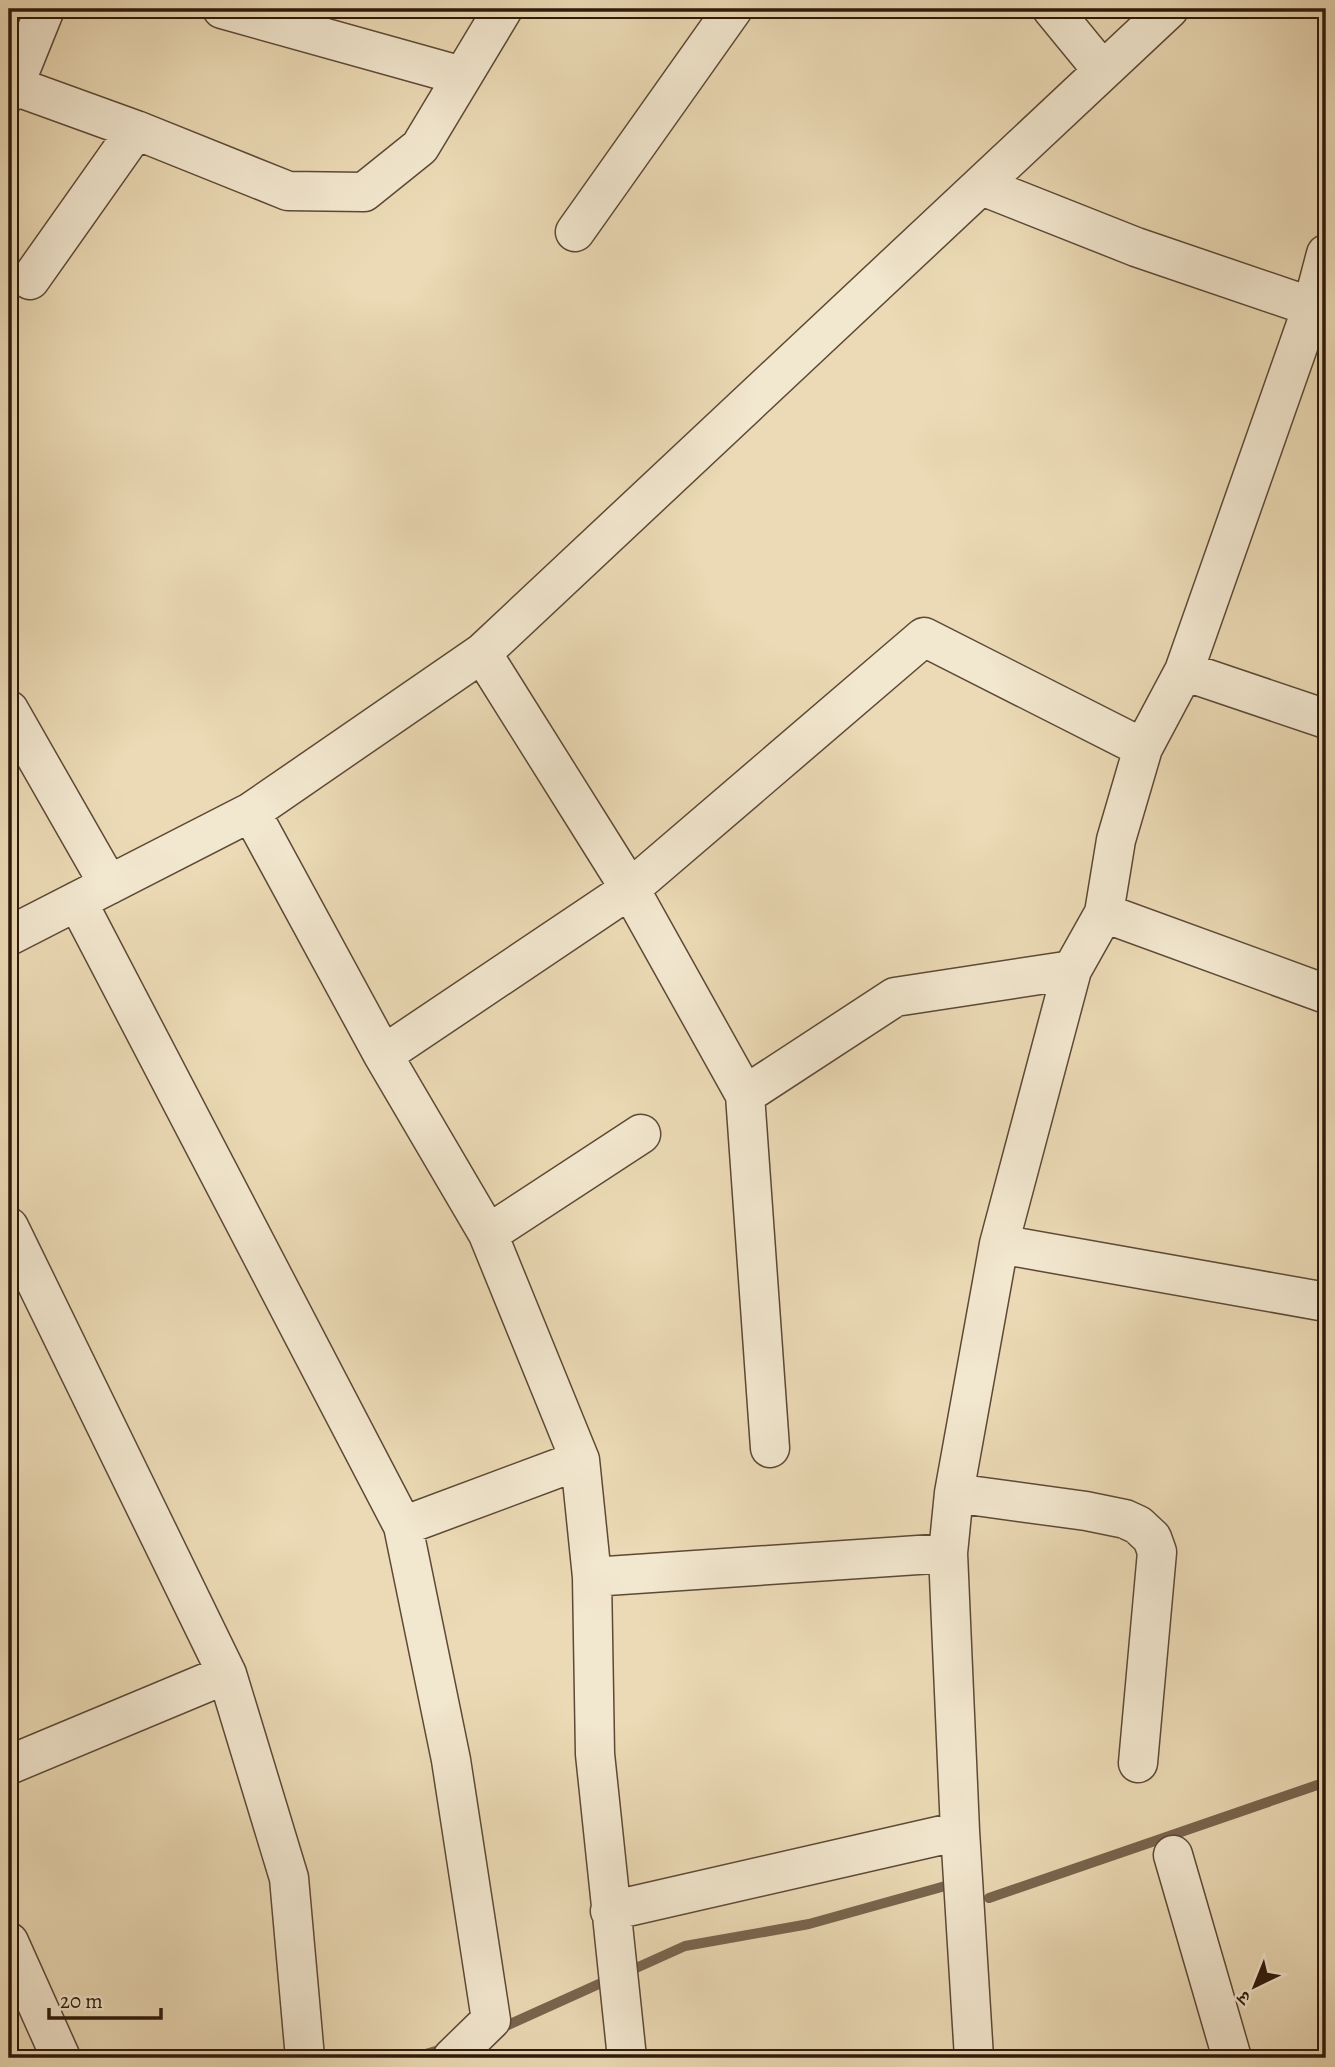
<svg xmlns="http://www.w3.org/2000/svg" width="1335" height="2067" font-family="Alegreya,'Noto Serif Devanagari',serif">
  <rect width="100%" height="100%" fill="#ebdab5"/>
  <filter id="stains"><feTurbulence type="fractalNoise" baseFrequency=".00286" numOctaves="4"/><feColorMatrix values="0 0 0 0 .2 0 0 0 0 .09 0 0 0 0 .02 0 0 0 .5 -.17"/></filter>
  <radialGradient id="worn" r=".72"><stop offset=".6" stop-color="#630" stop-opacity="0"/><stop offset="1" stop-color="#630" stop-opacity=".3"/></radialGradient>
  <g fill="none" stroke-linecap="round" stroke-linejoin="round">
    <path stroke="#79654e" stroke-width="10" d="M989 1898 1326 1782
      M625 1973 685 1946 809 1924 956 1883
      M497 2030 610 1979
      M412 2058 446 2048"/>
    <g stroke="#5d4936" stroke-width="41">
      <path id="minor" d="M222 9 462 76
        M1052 9 1102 70
        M9 84 136 130 288 191 364 192 420 147 503 9
        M9 93 14 86 45 9
        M982 186 1136 247 1312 307
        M575 232 733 9
        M30 280 136 130
        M482 653 630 889 745 1095 770 1448
        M1184 671 1326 719
        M9 710 109 885
        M251 812 383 1055 488 1234 580 1460 592 1577 595 1754 627 2058
        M77 901 403 1526 451 1760 491 2020 452 2058
        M1104 913 1326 994
        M9 936 251 812 482 653 1169 9
        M383 1055 630 889 924 637 1143 748
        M745 1095 895 997 1072 970
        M9 1227 227 1674 289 1878 305 2058
        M488 1234 641 1134
        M999 1244 1326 1302
        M954 1493 1086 1511 1125 1519 1138 1525 1152 1538 1157 1552 1138 1763
        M403 1526 580 1460
        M592 1577 948 1553
        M9 1765 227 1674
        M1173 1855 1232 2058
        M610 1911 960 1831
        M9 1942 61 2058
        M974 2058 960 1831 948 1553 954 1493 999 1244 1072 970 1104 913 1116 840 1143 748 1184 671 1312 307 1326 254"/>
    </g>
    <use href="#minor" stroke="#f2e7cf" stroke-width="38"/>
  </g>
  <rect width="1335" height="2067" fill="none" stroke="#ebdab5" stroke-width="35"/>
  <rect x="10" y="10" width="1314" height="2046" fill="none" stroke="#2e190b" stroke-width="3.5"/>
  <rect x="18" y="18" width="1300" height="2032" fill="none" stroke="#2e190b" stroke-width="2"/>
  <g transform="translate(1255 1986) rotate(223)" stroke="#f2e7cf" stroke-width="5" paint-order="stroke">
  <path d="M0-5L12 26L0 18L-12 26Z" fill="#2e190b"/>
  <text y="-10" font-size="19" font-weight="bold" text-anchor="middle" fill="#2e190b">उ</text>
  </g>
  <path d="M49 2008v10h112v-10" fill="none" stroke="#2e190b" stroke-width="3.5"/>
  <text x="60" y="2008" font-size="21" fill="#2e190b" stroke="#f2e7cf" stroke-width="5" paint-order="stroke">20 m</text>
  <rect width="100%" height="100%" filter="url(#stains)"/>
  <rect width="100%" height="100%" fill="url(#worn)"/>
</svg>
